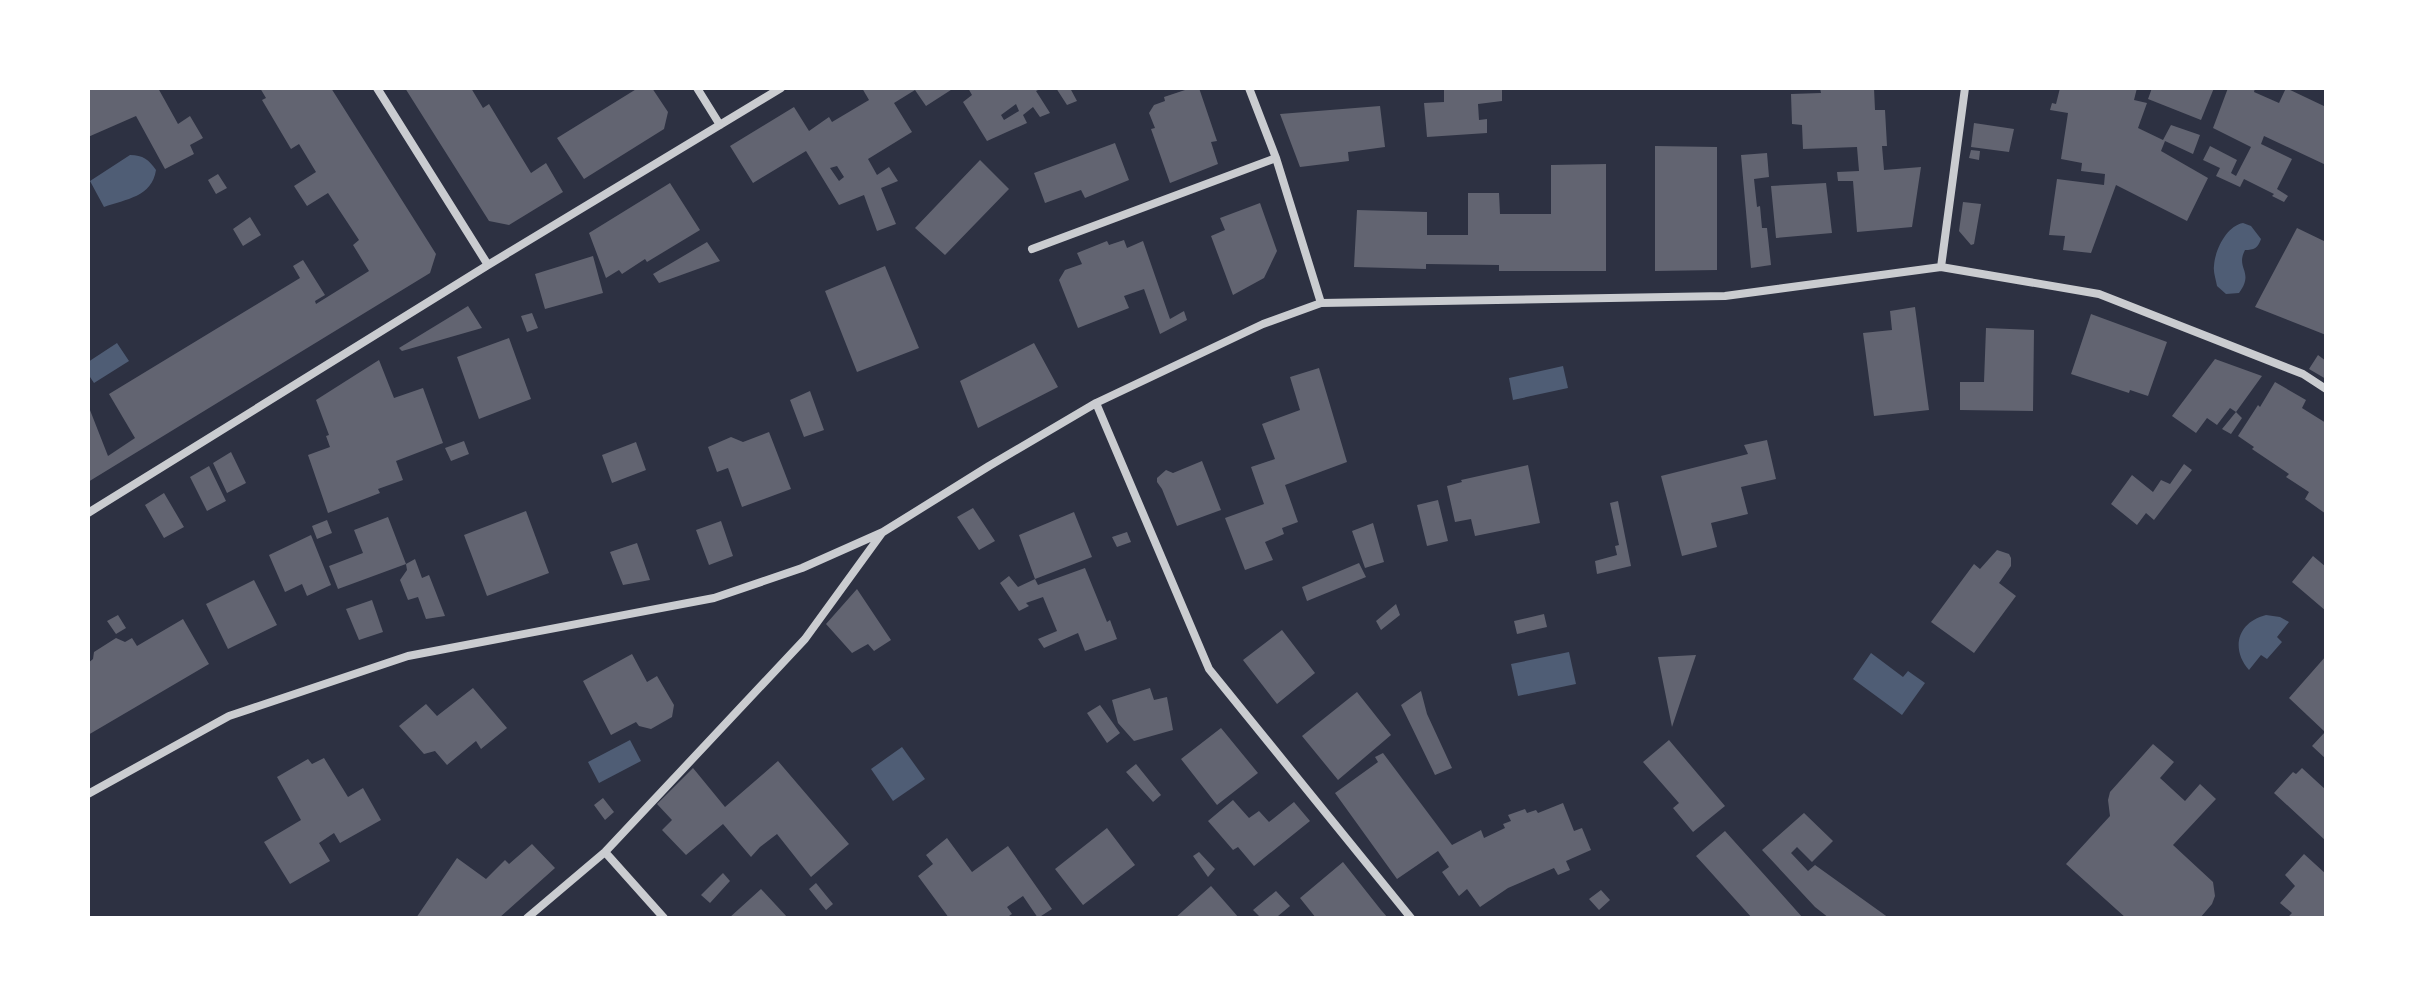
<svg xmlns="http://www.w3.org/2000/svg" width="2414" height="1006" font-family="Karla,sans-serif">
  <rect width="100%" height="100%" fill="#2d3142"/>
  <path fill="#4f5d75" d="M130 155C143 155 149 160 156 170 152 197 126 199 104 207L90 181Z
    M2243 223 2251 226 2261 239C2258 248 2254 250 2245 250 2235 269 2255 271 2239 293L2226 294 2217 286C2216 280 2213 272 2214 266 2215 249 2227 226 2243 223Z
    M117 343 129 361 94 383 88 374V362Z
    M1563 366 1568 388 1513 400 1509 378Z
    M2266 615 2280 617 2289 622 2277 637 2282 642 2267 659 2261 655 2249 670C2230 648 2238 622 2266 615Z
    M1569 652 1576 684 1518 696 1511 664Z
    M1871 653 1903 677 1908 671 1925 683 1902 715 1853 679Z
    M630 740 641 761 599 783 588 762Z
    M902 747 925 779 893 801 871 769Z"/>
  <path fill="#626471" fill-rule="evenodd" d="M88 88H158L178 124 190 116 203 138 190 145 194 154 165 169 136 116 88 137Z
    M260 88H331L436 254 430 273 88 482V405L108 456 135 438 109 394 300 278 293 266 303 260 325 295 315 301 316 304 369 271 353 245 359 240 328 193 307 206 294 186 316 172 299 144 291 149 262 100 266 98Z
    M405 88H471L483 108 489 104 531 173 546 163 563 192 509 225 489 221Z
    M638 88H652L668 112 664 129 584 179 557 138Z
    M862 88H954L926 106 915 90 894 103 912 132 868 159 877 175 889 167 898 181 881 188 896 224 877 231 864 195 839 205 806 151 753 183 730 146 794 107 809 131 829 117 832 122 869 100ZM837 166 844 177 839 181 830 168Z
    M968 88H1042L1036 91 1050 113 1040 117 1033 107 1023 115 1027 123 987 141 963 102 972 95ZM1016 104 1019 111 1004 120 1001 115Z
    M1056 88H1070L1077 101 1067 105Z
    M1191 88H1199L1217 141 1211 142 1218 164 1170 183 1151 129 1155 128 1149 113 1154 105 1165 101 1164 97Z
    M1444 88H1502V101L1478 104 1479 120 1487 119V133L1427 137 1424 103 1444 102Z
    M1820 88H1874L1875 110H1885L1887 146H1882L1884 170 1921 167 1912 227 1857 232 1853 181H1838L1837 172 1859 171 1857 147 1803 149 1802 125 1792 124 1791 94 1821 93Z
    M2060 88H2137L2134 100 2147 103 2138 128 2163 140 2171 125 2200 135 2193 154 2165 141 2161 151 2208 178 2187 221 2116 185 2091 253 2063 250 2065 236 2049 235 2057 179 2104 185 2105 174 2081 171 2082 163 2061 159 2068 113 2050 110 2052 103 2056 104Z
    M2152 88H2214L2201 120 2148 99Z
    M2228 88H2255L2254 92 2279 103 2286 88 2326 107V165L2264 136 2261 144 2292 159 2277 189 2288 196 2284 202 2272 196 2274 194 2244 179 2240 187 2216 176 2220 168 2203 160 2210 146 2237 160 2231 173 2236 176 2251 147 2213 128Z
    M1380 106 1385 147 1348 152 1349 161 1300 167 1280 114Z
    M1974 123 2014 129 2009 152 1971 147Z
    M1115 143 1129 180 1085 198 1081 190 1045 203 1034 173Z
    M1655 146 1717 147V270L1655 271Z
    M1971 150 1980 151 1979 160 1969 158Z
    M1767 153 1769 177 1754 179 1757 207 1760 206 1762 228H1767L1771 265 1751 268 1741 155Z
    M980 160 1009 189 945 255 915 228Z
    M1606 164V271H1499V265L1426 264V269L1354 267 1357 210 1427 212V235H1468V193H1499L1500 214H1551V165Z
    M218 174 227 188 216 194 208 180Z
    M670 183 700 230 647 262 645 259 622 274 619 270 606 278 589 233Z
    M1826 183 1832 233 1776 238 1771 186Z
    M1963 202 1981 204 1974 244 1971 245 1959 231Z
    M1260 203 1277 251 1264 278 1233 295 1211 236 1225 230 1220 218Z
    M250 217 261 235 243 246 233 229Z
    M2297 228 2326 242V335L2255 307Z
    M1124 240 1127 248 1143 241 1170 319 1184 311 1187 320 1160 334 1144 289 1124 296 1129 308 1078 328 1059 280 1065 270 1082 264 1077 253 1107 241 1109 245Z
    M707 242 720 261 659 283 653 274Z
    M593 256 603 293 545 309 535 274Z
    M885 266 919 348 857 372 825 291Z
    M468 306 482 328 402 351 399 348Z
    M1915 307 1929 410 1874 416 1863 333 1892 330 1890 311Z
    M532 313 538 328 527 332 521 316Z
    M2091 314 2167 342 2148 396 2130 390 2129 393 2071 374Z
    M1986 328 2034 330 2033 411 1960 410V382H1984Z
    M509 338 531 399 479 419 457 357Z
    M1034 343 1058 387 978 428 960 381Z
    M2318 355 2326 361V379L2309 369Z
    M2215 359 2262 376 2236 412 2230 408 2217 425 2207 418 2196 433 2172 416Z
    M379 360 394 398 423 388 443 443 396 461 403 480 378 489 380 493 328 513 308 455 330 447 326 436 329 435 316 400Z
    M1319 368 1347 462 1285 485 1298 522 1282 528 1284 534 1265 542 1273 560 1245 570 1225 518 1264 504 1251 467 1275 459 1262 424 1300 410 1290 377Z
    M2275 382 2306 400 2302 408 2326 423V514L2305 499 2309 492 2286 477 2289 474 2252 449 2254 447 2238 436 2258 405 2260 407Z
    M810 391 824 430 804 437 790 400Z
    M2236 412 2242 418 2231 434 2222 429Z
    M769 432 791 489 742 507 728 468 717 472 708 447 731 437 743 442Z
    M1767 440 1776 479 1741 487 1748 514 1711 523 1717 547 1682 556 1661 476 1748 454 1744 445Z
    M464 441 469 454 451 461 445 448Z
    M636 442 646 470 612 483 602 455Z
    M231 452 246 483 227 493 213 463Z
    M1202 461 1221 510 1177 526 1162 489 1157 482V478L1166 470 1173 473Z
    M2184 464 2192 470 2154 520 2146 513 2137 525 2111 504 2132 475 2153 492 2161 480 2170 484Z
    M1528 465 1540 523 1475 536 1471 519 1455 522 1447 486 1462 482 1461 480Z
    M209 466 226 501 207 511 190 477Z
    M164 493 184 527 164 538 145 505Z
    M1438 500 1448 541 1427 546 1417 505Z
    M1618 501 1631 566 1597 574 1595 561 1617 555 1615 546 1619 545 1610 503Z
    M973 508 995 541 979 550 957 517Z
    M526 511 549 573 487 596 464 535Z
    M1074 512 1092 557 1035 579 1019 535Z
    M388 517 406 564 338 589 329 566 363 553 354 530Z
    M327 520 332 533 317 539 312 526Z
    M721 521 733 556 709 565 696 530Z
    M1373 523 1384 562 1365 568 1352 531Z
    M1127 532 1131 542 1117 547 1112 537Z
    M311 535 331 585 307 596 302 584 285 592 269 555Z
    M637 543 650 580 623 585 610 552Z
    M1997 550 2009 554 2011 558V566L1999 583 2016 596 1974 653 1931 622 1974 564 1980 569Z
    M2313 556 2326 567V611L2292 582Z
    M415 559 422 578 429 575 445 616 426 619 418 597 408 600 400 580 407 570 406 564Z
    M1359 563 1366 577 1307 601 1302 587Z
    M1085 568 1107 622 1110 620 1117 639 1085 651 1078 633 1044 648 1038 639 1057 631 1043 597 1026 603 1029 606 1019 611 1000 583 1009 576 1018 587 1035 579 1038 585Z
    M254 580 277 625 228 649 206 604Z
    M857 589 891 640 874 651 868 644 852 653 826 624Z
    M372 600 383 632 359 640 346 609Z
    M1396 604 1400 615 1381 630 1376 621Z
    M1544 614 1547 627 1517 634 1514 621Z
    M118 615 126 628 116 634 107 621Z
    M183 619 209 664 88 735V663L93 659 94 652 116 638 125 642 132 638 137 646Z
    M1282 630 1315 673 1277 704 1243 660Z
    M632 654 647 682 657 676 674 705 672 717 651 729 639 726 636 722 611 735 583 681Z
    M1696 655 1672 727 1658 657Z
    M2326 656V759L2312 746 2325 732 2289 698Z
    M473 688 507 728 481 749 476 741 447 765 435 751 424 754 399 726 426 704 437 716Z
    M1150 688 1154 700 1167 697 1173 730 1134 741 1118 723 1112 700Z
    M1421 691 1427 714 1452 768 1435 775 1401 705Z
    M1357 692 1391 735 1338 780 1302 736Z
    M1100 705 1120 733 1107 743 1087 713Z
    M1221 728 1258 773 1217 805 1181 759Z
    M1669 740 1725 806 1693 832 1673 808 1679 803 1643 762Z
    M2153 744 2174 762 2160 778 2185 801 2200 784 2216 799 2173 845 2213 882 2215 896 2212 904 2200 918H2126L2066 864 2110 816 2108 800 2110 792Z
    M1383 753 1452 845 1481 830 1484 838 1505 828 1503 824 1511 821 1508 815 1525 809 1527 813 1536 810 1538 813 1563 803 1574 831 1582 828 1591 850 1566 861 1570 870 1558 875 1554 868 1508 888 1480 907 1467 889 1459 896 1442 872 1449 867 1438 851 1397 879 1335 793 1378 762 1375 757Z
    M324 758 348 797 363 788 381 820 340 843 334 833 319 843 330 861 290 884 264 842 301 820 277 777 308 759 312 764Z
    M778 761 849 844 811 877 777 834 760 847 751 857 723 824 686 855 662 830 672 820 657 804 693 768 725 807Z
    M1136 764 1161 795 1153 802 1126 772Z
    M2302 768 2326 790V841L2274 793 2293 772 2296 774Z
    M603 798 614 812 605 820 594 805Z
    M1233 800 1249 818 1259 811 1269 822 1294 802 1310 821 1254 866 1238 847 1233 850 1208 821Z
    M1804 813 1833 841 1812 862 1797 847 1791 853 1808 871 1815 865 1889 918H1829L1815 907 1762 850Z
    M1107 828 1135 865 1083 905 1055 869Z
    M1725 831 1803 918H1752L1696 856Z
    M947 838 972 872 1008 846 1052 909 1038 918 1023 896 1007 907 1012 914 1006 918H949L918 876 933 864 926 855Z
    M532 844 555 868 499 918H416L457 858 486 879 505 860 509 864Z
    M1199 852 1215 869 1208 877 1193 856Z
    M2304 854 2326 874V918H2287L2292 913 2280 903 2295 886 2285 875Z
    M1343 862 1381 910 1388 918H1316L1300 898Z
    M723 873 730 881 710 903 701 895Z
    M816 883 833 904 826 910 809 889Z
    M1211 886 1239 918H1175Z
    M761 889 788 918H729Z
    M1601 890 1610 900 1599 910 1589 899Z
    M1276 891 1290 906 1278 916 1280 918H1261L1253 910Z"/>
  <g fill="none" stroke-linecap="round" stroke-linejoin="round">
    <path stroke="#caccd0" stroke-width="8" d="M377 88 488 265
      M697 88 720 125
      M1249 88 1276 158 1321 303
      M1032 249 1276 158
      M1941 267 1965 88
      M1096 403 1209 669 1411 918
      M88 513 488 265 781 88
      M88 794 229 716 408 656 714 598 802 568 883 532 989 466 1096 403 1263 324 1321 303 1725 296 1941 267 2099 294 2303 374 2326 389
      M605 852 664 918
      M527 918 605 852 805 639 882 533"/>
  </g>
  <rect width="2414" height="1006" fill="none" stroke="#ffffff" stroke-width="180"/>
</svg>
